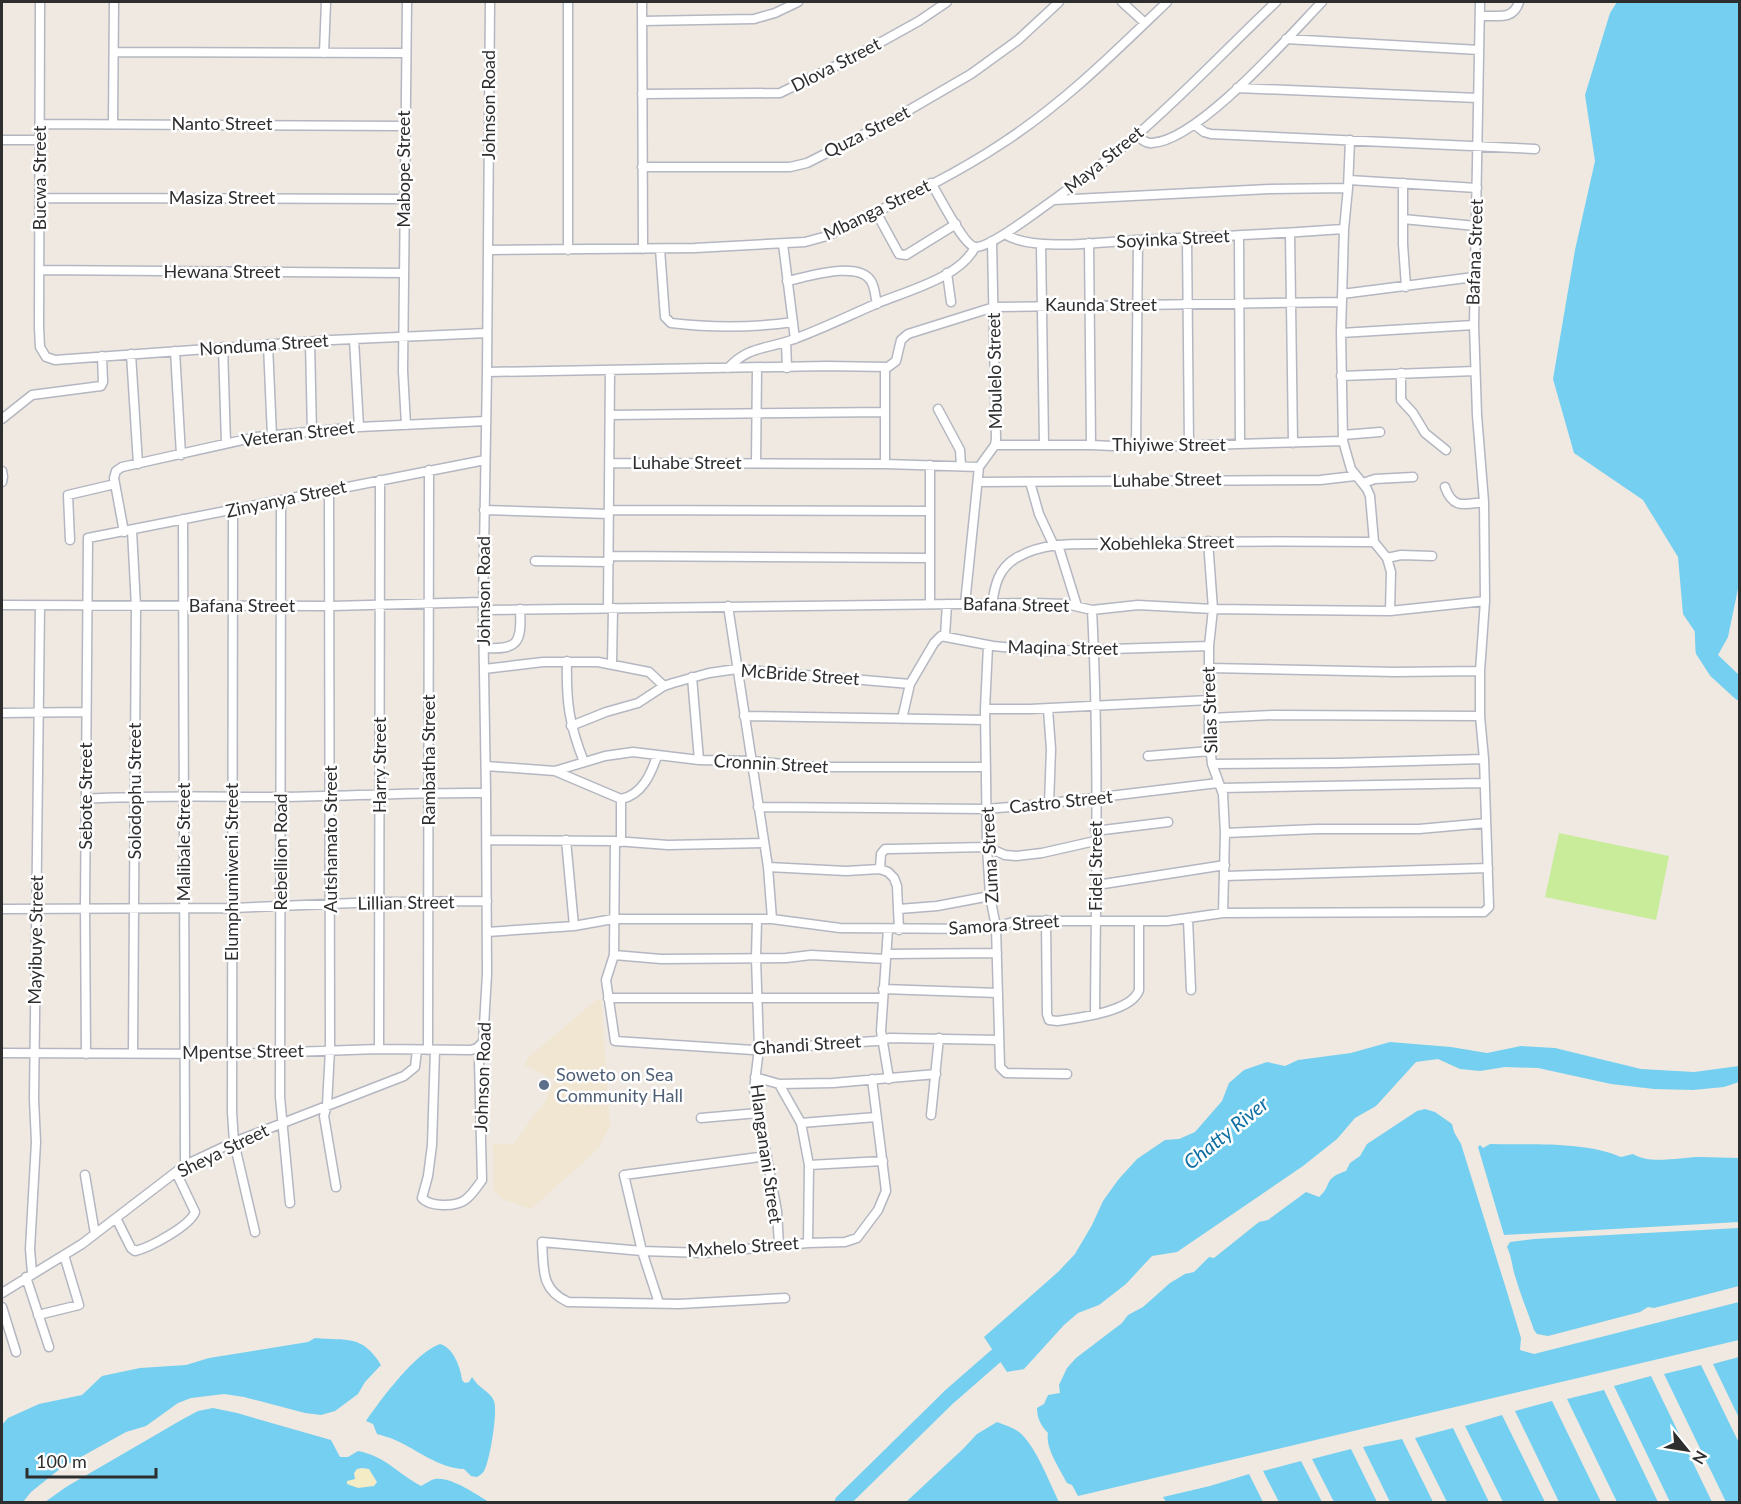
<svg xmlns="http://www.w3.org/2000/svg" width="1741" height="1504" font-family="Lato,sans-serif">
  <rect width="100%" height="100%" fill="#efe9e1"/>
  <path fill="#f0e6d1" d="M596 1000H601L610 1126 598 1149 531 1209 502 1199 494 1190 493 1144H514L536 1112 542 1108 555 1080 524 1065 529 1057Z"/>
  <path fill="#f3ecc5" d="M357 1468 369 1469 377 1483 374 1486 358 1488 346 1485 347 1481 355 1478 354 1473Z"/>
  <path fill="#c9ec9a" d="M1559 833 1669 856 1656 920 1545 897Z"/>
  <path fill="#75cff0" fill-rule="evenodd" d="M1617 2H1739L1740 579 1728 637 1718 655 1739 675V697L1683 614 1678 557 1643 500 1574 453 1553 379 1575 250 1595 161 1585 95 1610 13Z
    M1390 1042 1451 1047 1487 1053 1521 1046 1555 1048 1641 1069 1694 1072 1739 1066V1082L1724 1087 1693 1090 1654 1089 1611 1084 1538 1068 1505 1067 1480 1071 1460 1069 1438 1059 1416 1062 1376 1106 1355 1118 1337 1139 1303 1166 1177 1252 1152 1256 1126 1284 1099 1305 1078 1313 1064 1325 1024 1369 1007 1372 984 1337 1058 1272 1075 1254 1092 1225 1103 1201 1118 1180 1137 1159 1165 1140 1179 1139 1195 1132 1222 1101 1229 1083 1244 1070 1267 1062 1285 1066 1298 1060 1351 1053Z
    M1425 1109 1435 1112 1452 1124 1454 1132 1461 1144 1508 1295 1521 1338 1520 1350 1534 1354 1739 1302V1340L1078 1496 1072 1485 1067 1483C1060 1469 1045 1448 1048 1433 1041 1426 1037 1418 1037 1408L1044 1404 1048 1395 1060 1393 1059 1385 1067 1368 1076 1358 1122 1323 1128 1315 1143 1307 1170 1283 1185 1274 1194 1272 1209 1257 1214 1258 1259 1222 1268 1220 1306 1192 1319 1197C1333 1185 1322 1179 1346 1171L1350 1163 1360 1156 1367 1144 1417 1111Z
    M1490 1144C1531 1145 1584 1141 1621 1157L1633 1154C1650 1165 1680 1157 1700 1157 1713 1157 1726 1158 1739 1158V1222L1504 1235 1478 1147 1480 1145 1483 1148Z
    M1739 1228V1286L1654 1308 1648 1307 1640 1312 1548 1336 1537 1334 1534 1330C1528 1313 1521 1296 1516 1279 1512 1268 1512 1257 1507 1247L1510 1242 1534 1239Z
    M315 1338C347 1341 362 1334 381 1365L365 1382 358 1394 335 1411 321 1415 305 1413 244 1397 224 1394 191 1398 178 1403 146 1426 126 1432 61 1468 31 1492 23 1502H2V1425L8 1418 39 1404 82 1395 102 1376 140 1368 186 1365 209 1358 308 1342Z
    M440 1344C453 1347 461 1368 462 1380L465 1383 469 1382 472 1377C479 1389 490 1391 494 1401 498 1411 490 1461 484 1471 483 1473 479 1476 477 1477L471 1476 464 1469C440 1469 416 1449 395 1440 389 1437 383 1436 377 1434L373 1424 366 1421C381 1399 416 1352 440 1344Z
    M1739 1357H1740L1739 1418 1713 1364Z
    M1701 1365 1739 1443V1502H1726L1664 1374Z
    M1651 1376 1712 1502H1670L1614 1386Z
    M1604 1390 1658 1502H1617L1567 1399Z
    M1552 1401 1601 1502H1559L1515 1411Z
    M213 1408 237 1413 331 1440 340 1457H348L358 1451C385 1456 397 1473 421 1486 425 1484 430 1480 435 1479 450 1476 476 1494 489 1502H45L66 1487 183 1419 198 1411ZM362 1468 369 1469 377 1482 374 1486 358 1488 347 1484V1481L355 1479 354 1473 357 1469Z
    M1502 1415 1545 1502H1503L1465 1426Z
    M997 1422C1004 1425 1012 1427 1019 1432 1036 1446 1049 1482 1059 1502H906L963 1449 977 1434Z
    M1453 1428 1489 1502H1447L1415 1438Z
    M1402 1439 1433 1502H1390L1363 1447Z
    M1351 1449 1377 1502H1334L1312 1459Z
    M1301 1461 1322 1502H1279L1263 1471Z
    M1249 1474 1263 1502H1166L1163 1497 1210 1486Z"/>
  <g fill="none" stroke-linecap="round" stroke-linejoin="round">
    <path stroke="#75cff0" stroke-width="15" d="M1702 624 1703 651 1716 671 1740 693
      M842 1502 949 1397 1012 1342"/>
    <g stroke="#b4b7c1" stroke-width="11">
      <path id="street" d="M40 2 39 327 40 347 46 357 55 360 332 340 487 333
        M642 2 643 249
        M1122 2 1145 23
        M1480 16C1497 15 1513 21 1519 2
        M642 21 754 19 775 13 798 2
        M1286 39 1479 50
        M114 52 405 53
        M324 53 326 2
        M1237 88 1478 98
        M642 94 780 93 856 56 919 21 947 2
        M40 124 404 126
        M113 124 114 2
        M1195 125 1204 132 1211 134 1535 149
        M1137 135C1141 139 1146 144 1152 143 1198 141 1289 36 1322 2
        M2 140H39
        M1350 140 1348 188 1344 229 1341 333 1343 441 1351 469 1367 489 1370 496 1374 542 1387 558 1391 572 1390 611
        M642 167H790L807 163 892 120 971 74 1018 40 1059 2
        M1349 180 1477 188
        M931 183C939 195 963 245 975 247 987 248 1021 223 1031 216 1062 194 1093 171 1123 147 1177 102 1225 50 1276 2
        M1403 183V244L1406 287
        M40 198 404 199
        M1054 200 1269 189 1348 188
        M876 212 899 254 906 255 956 224
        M1403 219 1476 226
        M1290 233 1293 443
        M1005 234C1031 252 1103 242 1136 240 1206 237 1275 234 1344 229
        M1239 236 1240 444
        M1187 239 1189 446
        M1089 243 1091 445
        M783 244 795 339
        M1041 244 1044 444
        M660 249 665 317 671 323C713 328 751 328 793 322
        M488 250 695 248 805 242 827 236C886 207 947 180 1001 144 1063 104 1115 52 1167 2
        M568 250V2
        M40 270 404 273
        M947 273 951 302
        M787 281C807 277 858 260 871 281 875 287 875 296 877 304
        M1342 294 1474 277
        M1341 333 1474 325
        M354 339 359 427
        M310 342 312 433
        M786 342 787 368
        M268 345 272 436
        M223 347 226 443
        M175 351 181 455
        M131 354 138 464
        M728 368C750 345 766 350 794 339 822 329 850 315 878 303 907 291 961 277 975 247
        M487 372 827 366 888 367 896 361 901 340 908 334 994 307 1342 302
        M1401 373V400L1413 413 1425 433 1446 450
        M1341 376 1475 371
        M938 409 960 450 961 466
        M610 415 885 412
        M2 419 32 395 101 386 103 382 102 356
        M406 425 403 371 407 2
        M1343 435 1380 432
        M995 445H1091L1136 447 1343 441
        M1136 447 1138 240
        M610 463 885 464 979 467
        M756 463 757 368
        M885 464V367
        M930 465V604
        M2 471 3 477 2 482
        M978 482 1320 480 1355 476
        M1030 482 1039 514 1054 546
        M1363 483 1375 479 1413 477
        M1445 487C1453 510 1465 504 1484 502
        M329 490 330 1050 327 1105 324 1116 336 1187
        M281 500 280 1097 290 1203
        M233 510 232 1112 234 1142 255 1232
        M484 510 609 514
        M610 510 930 511
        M183 519 185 1165
        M132 530 136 607 133 1053
        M124 532 114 478 116 471 122 467 256 437 359 427 486 421
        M70 540 68 495 115 484
        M1208 541 1213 609 1209 646V736L1212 764 1223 794 1225 833 1223 913
        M1058 545 1077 606
        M609 556 930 558
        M1387 558 1401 555 1432 556
        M535 561 609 562
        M965 604 979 467 995 445 996 439 992 241
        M992 604C995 585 998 569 1016 558 1048 539 1088 545 1123 544 1207 541 1290 541 1374 542
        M2 605 331 606 483 602
        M728 606 768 867 772 919
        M608 608 610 370
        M483 610 1033 603 1066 604 1092 610 1138 605 1213 609 1390 611 1485 601 1484 502 1477 415 1474 325 1480 2
        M1092 610C1099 745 1096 879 1095 1014
        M945 636 947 604
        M988 646 985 709 987 847 990 896 996 927 1000 1067 1006 1073 1067 1074
        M484 648C518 650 522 643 520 609
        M567 661C566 702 569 724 584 762
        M612 664 613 608
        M1209 668 1395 672 1480 671
        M484 669 543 662H598L649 672 664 686
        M692 677 699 760
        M985 709H1030L1210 700
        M1048 709 1051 749 1049 804
        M2 713 86 712
        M744 716 985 720
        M1210 718 1273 715 1480 716
        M902 719 910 684 934 643 941 636 993 646 1045 651 1209 646
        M571 726 606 712 638 703 664 686 673 683 709 673 737 669 910 684
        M1148 756 1210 751
        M1212 764 1338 763 1484 759
        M486 766 555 771 605 756 633 752 699 760 752 761 817 767H986
        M555 771 621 799
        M1221 788 1485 783
        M86 799C151 795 216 797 282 797 350 796 418 792 486 793
        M621 799C642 795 651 774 657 756
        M758 807 987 809 1043 804 1218 783
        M1095 831 1168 822
        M1225 833 1317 829H1419L1486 823
        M487 840 615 841 668 845 764 843
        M566 840 574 926
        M615 841 614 955 606 980 615 1041 753 1050 875 1041 890 1038 998 1040
        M621 842V799
        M768 867 846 871 880 869 888 872 894 878 897 886 899 930
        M880 869 881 854 885 849H890L987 847 1005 855 1016 856 1042 853 1095 841
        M1225 876 1488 868
        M1097 885 1225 865
        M2 909 232 908 379 902 487 901
        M899 909 937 906 990 896
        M757 919 756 958 759 1048 754 1090 777 1211 779 1245
        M1188 919 1191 990
        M1046 920 1047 1014 1049 1020 1057 1021C1077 1018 1132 1012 1139 990V922
        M888 929 881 1031 889 1079
        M487 932 574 926 613 919H772L840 928 986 929 1017 921H1167L1223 913 1484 912 1489 907 1484 759 1480 716V671L1485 601
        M887 954 997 953
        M614 955 661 959 786 958 811 955 886 959
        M883 989 998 993
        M608 998H882
        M379 1049 380 480
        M428 1050 429 470
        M435 1050 432 1145 428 1176 422 1198C430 1207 455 1207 465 1200 472 1195 477 1187 482 1180L479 1061 483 1043 487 974 486 793 483 610 487 372 490 2
        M2 1053 232 1054 379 1049 471 1050 477 1048 482 1043
        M86 1054 85 907 88 538 485 460
        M755 1077 779 1084 833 1083 936 1074
        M779 1084 801 1123 809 1165 808 1243
        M931 1115 939 1038
        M701 1118 758 1113
        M801 1123 876 1117
        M809 1165 883 1161
        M85 1175 95 1234
        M116 1218 131 1248 135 1251C149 1248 190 1226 195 1212L176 1172
        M32 1273 30 1249 36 1142 34 1099 40 606
        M26 1277 49 1347
        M2 1293 82 1244 185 1165 234 1142 404 1076 415 1067 417 1050
        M785 1298 679 1304 568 1302C540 1289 544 1269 542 1242L642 1251 705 1253 808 1243 845 1242 857 1238 878 1210 886 1191 872 1079
        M659 1303 642 1251 624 1175 767 1156
        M2 1307 16 1352
        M38 1315 79 1305 64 1255"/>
    </g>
    <use href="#street" stroke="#fff" stroke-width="8"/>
  </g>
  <circle fill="#5c6f8a" stroke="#fff" stroke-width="2" cx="544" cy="1085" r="6"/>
  <g text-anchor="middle" stroke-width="5" stroke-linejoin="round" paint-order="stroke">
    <g font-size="18" fill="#2e2e2e" stroke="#fff">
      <text transform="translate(836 65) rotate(-27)" y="6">Dlova Street</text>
      <text transform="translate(489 105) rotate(-90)" y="6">Johnson Road</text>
      <text x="222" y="130">Nanto Street</text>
      <text transform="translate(867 132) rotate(-27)" y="6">Quza Street</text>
      <text transform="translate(1104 160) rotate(-39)" y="6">Maya Street</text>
      <text transform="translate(404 169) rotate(-90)" y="6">Mabope Street</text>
      <text transform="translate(40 178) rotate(-90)" y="6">Bucwa Street</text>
      <text x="222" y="204">Masiza Street</text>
      <text transform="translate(877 210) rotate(-26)" y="6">Mbanga Street</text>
      <text transform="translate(1173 239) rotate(-3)" y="6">Soyinka Street</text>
      <text transform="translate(1475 252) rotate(-88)" y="6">Bafana Street</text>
      <text x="222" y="278">Hewana Street</text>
      <text x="1101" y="311">Kaunda Street</text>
      <text transform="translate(264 345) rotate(-4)" y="6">Nonduma Street</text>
      <text transform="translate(995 371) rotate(-91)" y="6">Mbulelo Street</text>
      <text transform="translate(298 434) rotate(-7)" y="6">Veteran Street</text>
      <text x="1169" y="451">Thiyiwe Street</text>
      <text x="687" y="469">Luhabe Street</text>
      <text transform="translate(1167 480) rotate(-1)" y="6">Luhabe Street</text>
      <text transform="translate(286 499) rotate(-12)" y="6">Zinyanya Street</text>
      <text transform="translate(1167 543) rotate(-1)" y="6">Xobehleka Street</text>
      <text transform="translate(484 591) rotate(-90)" y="6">Johnson Road</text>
      <text transform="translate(1016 605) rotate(1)" y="6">Bafana Street</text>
      <text x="242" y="612">Bafana Street</text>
      <text transform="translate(1063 648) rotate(1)" y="6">Maqina Street</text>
      <text transform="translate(800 675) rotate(4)" y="6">McBride Street</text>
      <text transform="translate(1210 710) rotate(-92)" y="6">Silas Street</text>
      <text transform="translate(429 760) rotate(-90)" y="6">Rambatha Street</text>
      <text transform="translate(771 764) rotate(3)" y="6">Cronnin Street</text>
      <text transform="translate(380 765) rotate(-90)" y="6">Harry Street</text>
      <text transform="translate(135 791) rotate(-90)" y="6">Solodophu Street</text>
      <text transform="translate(86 796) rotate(-90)" y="6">Sebote Street</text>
      <text transform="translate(1061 802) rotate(-6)" y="6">Castro Street</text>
      <text transform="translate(331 839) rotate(-90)" y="6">Autshamato Street</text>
      <text transform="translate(184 842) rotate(-90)" y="6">Malibale Street</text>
      <text transform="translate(281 852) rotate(-90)" y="6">Rebellion Road</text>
      <text transform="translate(990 855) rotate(-93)" y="6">Zuma Street</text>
      <text transform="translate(1096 866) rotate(-90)" y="6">Fidel Street</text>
      <text transform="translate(232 872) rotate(-90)" y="6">Elumphumiweni Street</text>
      <text transform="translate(406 903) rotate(-1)" y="6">Lillian Street</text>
      <text transform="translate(1004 925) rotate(-4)" y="6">Samora Street</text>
      <text transform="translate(36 940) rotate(-89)" y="6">Mayibuye Street</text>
      <text transform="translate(807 1045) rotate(-4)" y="6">Ghandi Street</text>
      <text transform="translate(243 1052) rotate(-1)" y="6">Mpentse Street</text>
      <text transform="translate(483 1077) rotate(-88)" y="6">Johnson Road</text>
      <text transform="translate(223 1151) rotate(-26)" y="6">Sheya Street</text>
      <text transform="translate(766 1154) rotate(82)" y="6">Hlanganani Street</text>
      <text transform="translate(743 1247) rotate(-4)" y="6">Mxhelo Street</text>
    </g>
    <g font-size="18" fill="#4e5e75" stroke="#fff" text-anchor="start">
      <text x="556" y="1081">Soweto on Sea<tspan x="556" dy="21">Community Hall</tspan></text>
    </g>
    <g font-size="20" font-style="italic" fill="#0d6fa3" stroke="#fff">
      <text transform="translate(1226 1133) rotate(-39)" y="7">Chatty River</text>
    </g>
  </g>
  <rect width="1741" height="1504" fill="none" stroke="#2e2e2e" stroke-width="6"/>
  <g transform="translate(1687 1450) rotate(120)" stroke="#ffffff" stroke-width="4.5" paint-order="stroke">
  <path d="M0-4.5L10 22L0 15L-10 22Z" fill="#2e2e2e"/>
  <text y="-9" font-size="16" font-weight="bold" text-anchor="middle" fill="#2e2e2e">N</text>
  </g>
  <path d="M27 1468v9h129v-9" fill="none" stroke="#2e2e2e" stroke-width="3"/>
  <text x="36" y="1468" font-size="18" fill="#2e2e2e" stroke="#ffffff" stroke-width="4.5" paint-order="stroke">100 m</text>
</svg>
